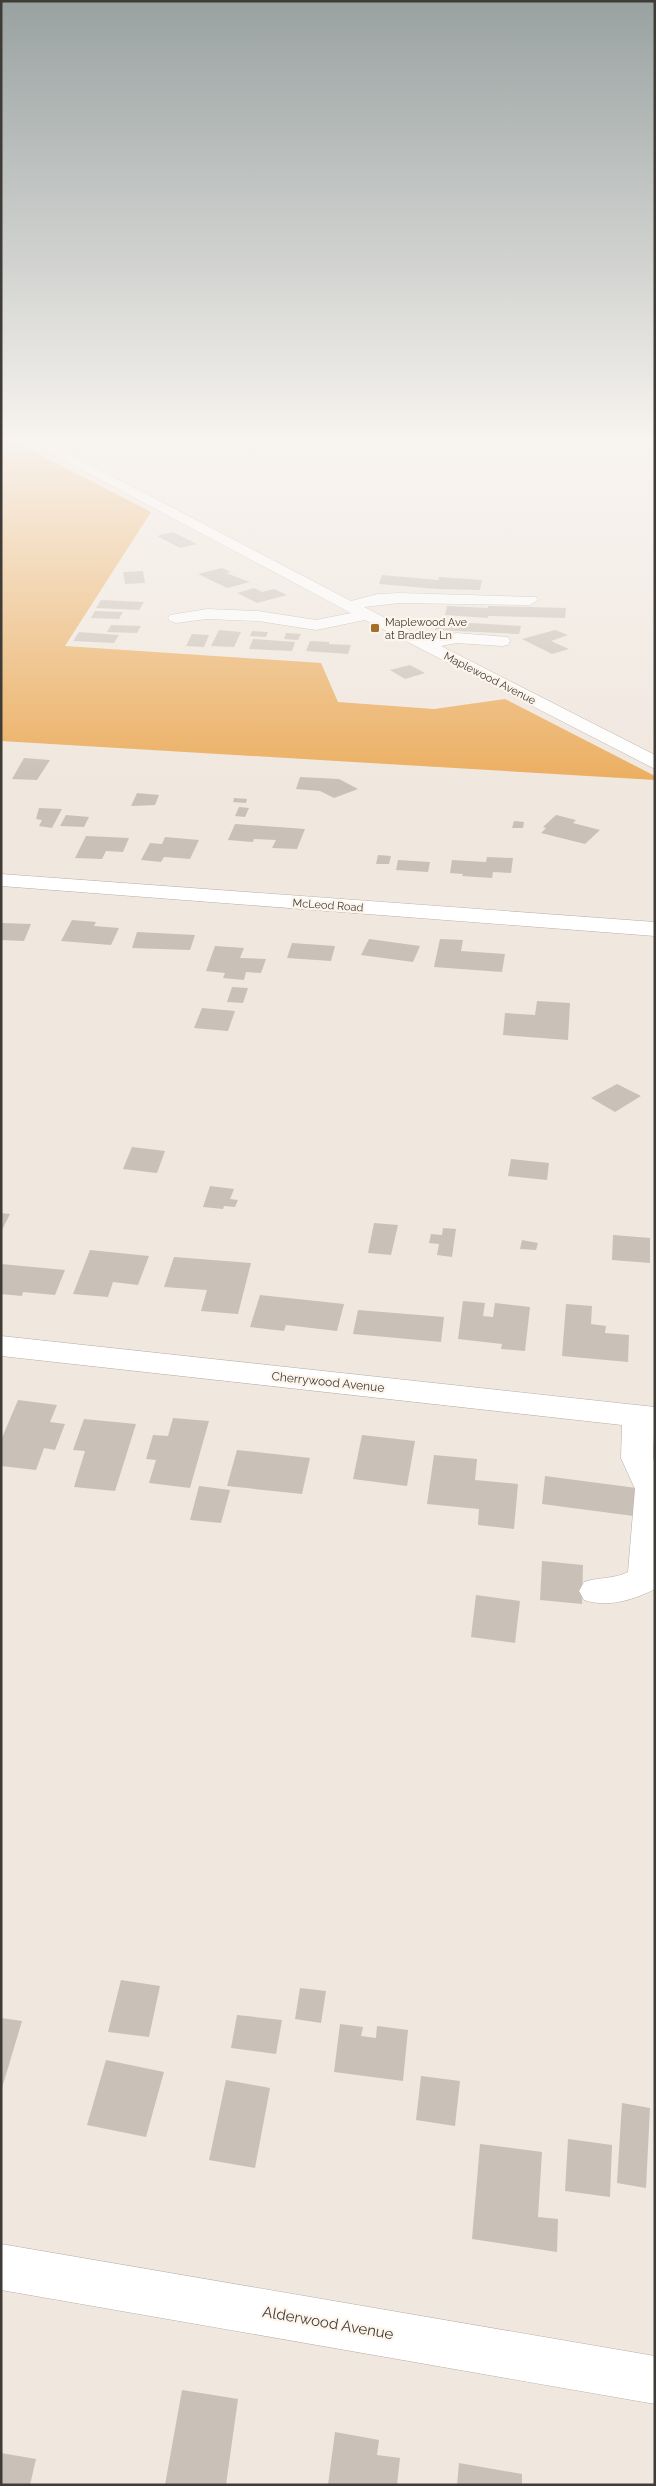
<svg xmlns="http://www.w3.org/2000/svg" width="656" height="2486" font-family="Raleway,sans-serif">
  <rect width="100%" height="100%" fill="#f0e7de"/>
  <path fill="#ebad5e" d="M1 440H11L151 512 65 646 321 663 338 702 434 709 505 699 655 776V780L1 741Z"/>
  <path fill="#c9c1b8" d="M173 532 197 544 180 548 157 536Z
    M222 568 231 572 226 573 250 582 227 588 198 574Z
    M143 571 145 583 125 584 123 572Z
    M382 575 438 580 439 577 482 580 480 590 437 589 379 584Z
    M254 588 262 592 274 589 287 595 257 603 237 593Z
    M101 600 144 602 139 610 96 608Z
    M447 606 488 608V606L566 608 565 618 488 616V618L445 615Z
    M95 611 123 612 119 619 91 618Z
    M437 621 521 626 519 634 435 630Z
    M111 625 141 626 137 633 107 632Z
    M219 630 241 632 234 647 211 646Z
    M555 630 568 635 551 641 569 649 552 654 522 639Z
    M252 631 268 632 266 637 250 636Z
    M79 632 119 635 114 643 73 641Z
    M286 633 301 634 298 640 284 639Z
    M192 634 209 635 204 647 186 646Z
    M253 639 295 642 292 651 249 649Z
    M310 641 329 642V644L351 645 348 654 306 651Z
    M410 665 425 673 405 679 390 670Z
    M24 758 50 760 37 780 12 779Z
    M300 777 339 779 358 789 334 798 320 791 296 789Z
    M137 793 159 795 155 805 131 806Z
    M234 798 247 799 246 803 233 802Z
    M239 807 249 808 245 817 235 816Z
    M39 808 62 809 52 828 39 826 42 820 36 819Z
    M66 815 89 817 84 827 60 826Z
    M556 815 576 820 573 823 600 830 585 844 541 833 546 828 543 827Z
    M514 821 524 822 523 828H512Z
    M235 824 305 829 297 849 272 848 276 840 254 839 253 842 228 840Z
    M86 836 129 838 123 852 106 851 102 859 75 858Z
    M165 837 199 840 190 859 164 857 161 862 141 860 150 843 162 844Z
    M378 855 391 856 389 864H376Z
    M487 857 513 858 511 873 493 872 492 878 462 876 463 874 450 873 452 860 486 862Z
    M398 860 430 862 428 872 396 870Z
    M72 920 96 922 94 926 119 928 111 945 61 941Z
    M2 923 31 924 24 941 1 940Z
    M137 932 195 935 190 950 132 948Z
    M369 939 420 946 413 962 361 955Z
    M440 939 463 940 461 951 505 954 502 972 434 967Z
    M292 943 335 946 331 961 287 958Z
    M215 946 244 948 240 958 266 959 261 973 246 972 244 980 223 978 225 973 206 971Z
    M232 987 248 988 243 1003 227 1002Z
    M537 1001 570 1003 568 1040 503 1035 505 1013 535 1015Z
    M202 1008 235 1011 228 1031 194 1028Z
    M617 1084 641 1096 615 1112 591 1098Z
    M132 1147 165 1151 157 1173 123 1169Z
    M511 1159 549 1163 547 1180 508 1176Z
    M210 1186 234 1189 230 1199 238 1200 235 1207 224 1206 223 1209 203 1207Z
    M1 1213 10 1214 1 1232Z
    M374 1223 398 1225 391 1255 368 1253Z
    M443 1228 456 1229 452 1257 437 1255 439 1244 429 1243 431 1234 442 1235Z
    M613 1235 650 1238V1263L612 1260Z
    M522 1240 538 1243 536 1250 520 1249Z
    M90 1250 149 1256 138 1285 113 1282 108 1297 73 1294Z
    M174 1257 251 1263 238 1314 201 1311 207 1290 164 1287Z
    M1 1264 65 1270 55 1295 23 1292 22 1296 1 1294Z
    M260 1295 344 1304 337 1331 286 1325 284 1331 250 1327Z
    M463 1301 485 1303 483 1316 493 1317 495 1303 530 1307 525 1351 501 1349 502 1344 458 1339Z
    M566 1304 592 1306 591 1324 606 1326 605 1333 629 1335 628 1362 562 1356Z
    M358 1310 444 1317 441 1342 353 1334Z
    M18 1400 57 1405 50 1422 65 1424 55 1450 44 1448 36 1470 1 1466V1440Z
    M173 1418 209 1421 190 1488 149 1483 156 1460 146 1459 153 1435 168 1436Z
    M84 1419 136 1424 115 1491 74 1487 85 1451 73 1450Z
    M362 1435 415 1441 407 1486 353 1479Z
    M237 1450 310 1458 302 1494 227 1486Z
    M434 1455 477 1459 475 1480 518 1484 514 1529 478 1525 479 1509 427 1504Z
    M545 1476 644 1489 641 1517 542 1504Z
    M199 1486 230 1490 221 1523 190 1520Z
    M542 1561 583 1565 582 1604 540 1600Z
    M476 1595 520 1601 515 1643 471 1637Z
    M121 1980 160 1986 149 2037 108 2032Z
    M300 1988 326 1991 321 2023 295 2019Z
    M237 2015 282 2020 276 2054 231 2048Z
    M1 2018 22 2021 2 2088H1Z
    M340 2024 363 2027 361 2036 376 2038 377 2026 408 2030 403 2081 334 2072Z
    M106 2060 164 2072 146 2137 87 2125Z
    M421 2076 460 2081 455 2126 416 2120Z
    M226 2080 270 2088 255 2168 209 2160Z
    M622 2103 650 2108 646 2188 617 2183Z
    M568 2139 612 2145 610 2197 565 2191Z
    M480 2144 542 2152 538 2217 558 2219 557 2252 472 2239Z
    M182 2390 238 2399 226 2485H165Z
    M335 2432 379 2440 377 2455 400 2458 397 2485H328Z
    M1 2453 36 2459 30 2485H1Z
    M459 2463 522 2474V2485H457Z"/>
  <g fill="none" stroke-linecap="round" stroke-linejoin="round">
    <g stroke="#b7afa6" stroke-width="1">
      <path id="minor" d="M26 440H43L351 601 378 594 399 593 536 597 538 600 530 605 399 603 364 607 428 640 456 633 508 637 510 641 508 645 502 646 456 643 441 646 655 755V769L365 620 316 630 258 621 207 619 176 623 170 621 168 618 170 615 207 609 258 611 316 620 351 613Z
        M1 874 655 922V936L1 886Z
        M1 1336 655 1407 653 1458 655 1463V1589C633 1600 608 1608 584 1600L579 1591 584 1582C598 1577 615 1579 628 1572L635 1489 621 1458 622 1425 1 1356Z
        M1 2244 655 2356V2404L1 2290Z"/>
    </g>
    <g stroke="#b7afa6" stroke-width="1">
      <path id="highway" d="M641 440H655V445L643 443Z"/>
    </g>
    <use href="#minor" fill="#fff" fill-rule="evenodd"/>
    <use href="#highway" fill="#fff" fill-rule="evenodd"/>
  </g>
  <linearGradient id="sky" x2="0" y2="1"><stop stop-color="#99a2a1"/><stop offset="0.56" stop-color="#f8f4f0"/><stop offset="1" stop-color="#f8f4f0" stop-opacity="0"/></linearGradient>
  <rect width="656" height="788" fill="url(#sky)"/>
  <rect fill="#a5712a" stroke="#fdf5eb" stroke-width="2" x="370" y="623" width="10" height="10" rx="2.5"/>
  <g text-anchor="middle" stroke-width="4.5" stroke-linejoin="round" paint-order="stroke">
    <g font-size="11" fill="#3f3c38" stroke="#fdf5eb" text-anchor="start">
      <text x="385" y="626">Maplewood Ave<tspan x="385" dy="13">at Bradley Ln</tspan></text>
    </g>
    <g font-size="11" fill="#3f3c38" stroke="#fdf5eb">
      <text transform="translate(490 678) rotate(27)" y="4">Maplewood Avenue</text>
      <text transform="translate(328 905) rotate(4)" y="4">McLeod Road</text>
    </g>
    <g font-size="12" fill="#3f3c38" stroke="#fdf5eb">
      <text transform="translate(328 1382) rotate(6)" y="4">Cherrywood Avenue</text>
    </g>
    <g font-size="15" fill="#3f3c38" stroke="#fdf5eb">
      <text transform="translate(328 2323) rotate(10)" y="5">Alderwood Avenue</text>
    </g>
  </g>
  <rect width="656" height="2486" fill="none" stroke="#3f3c38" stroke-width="5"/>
</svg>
